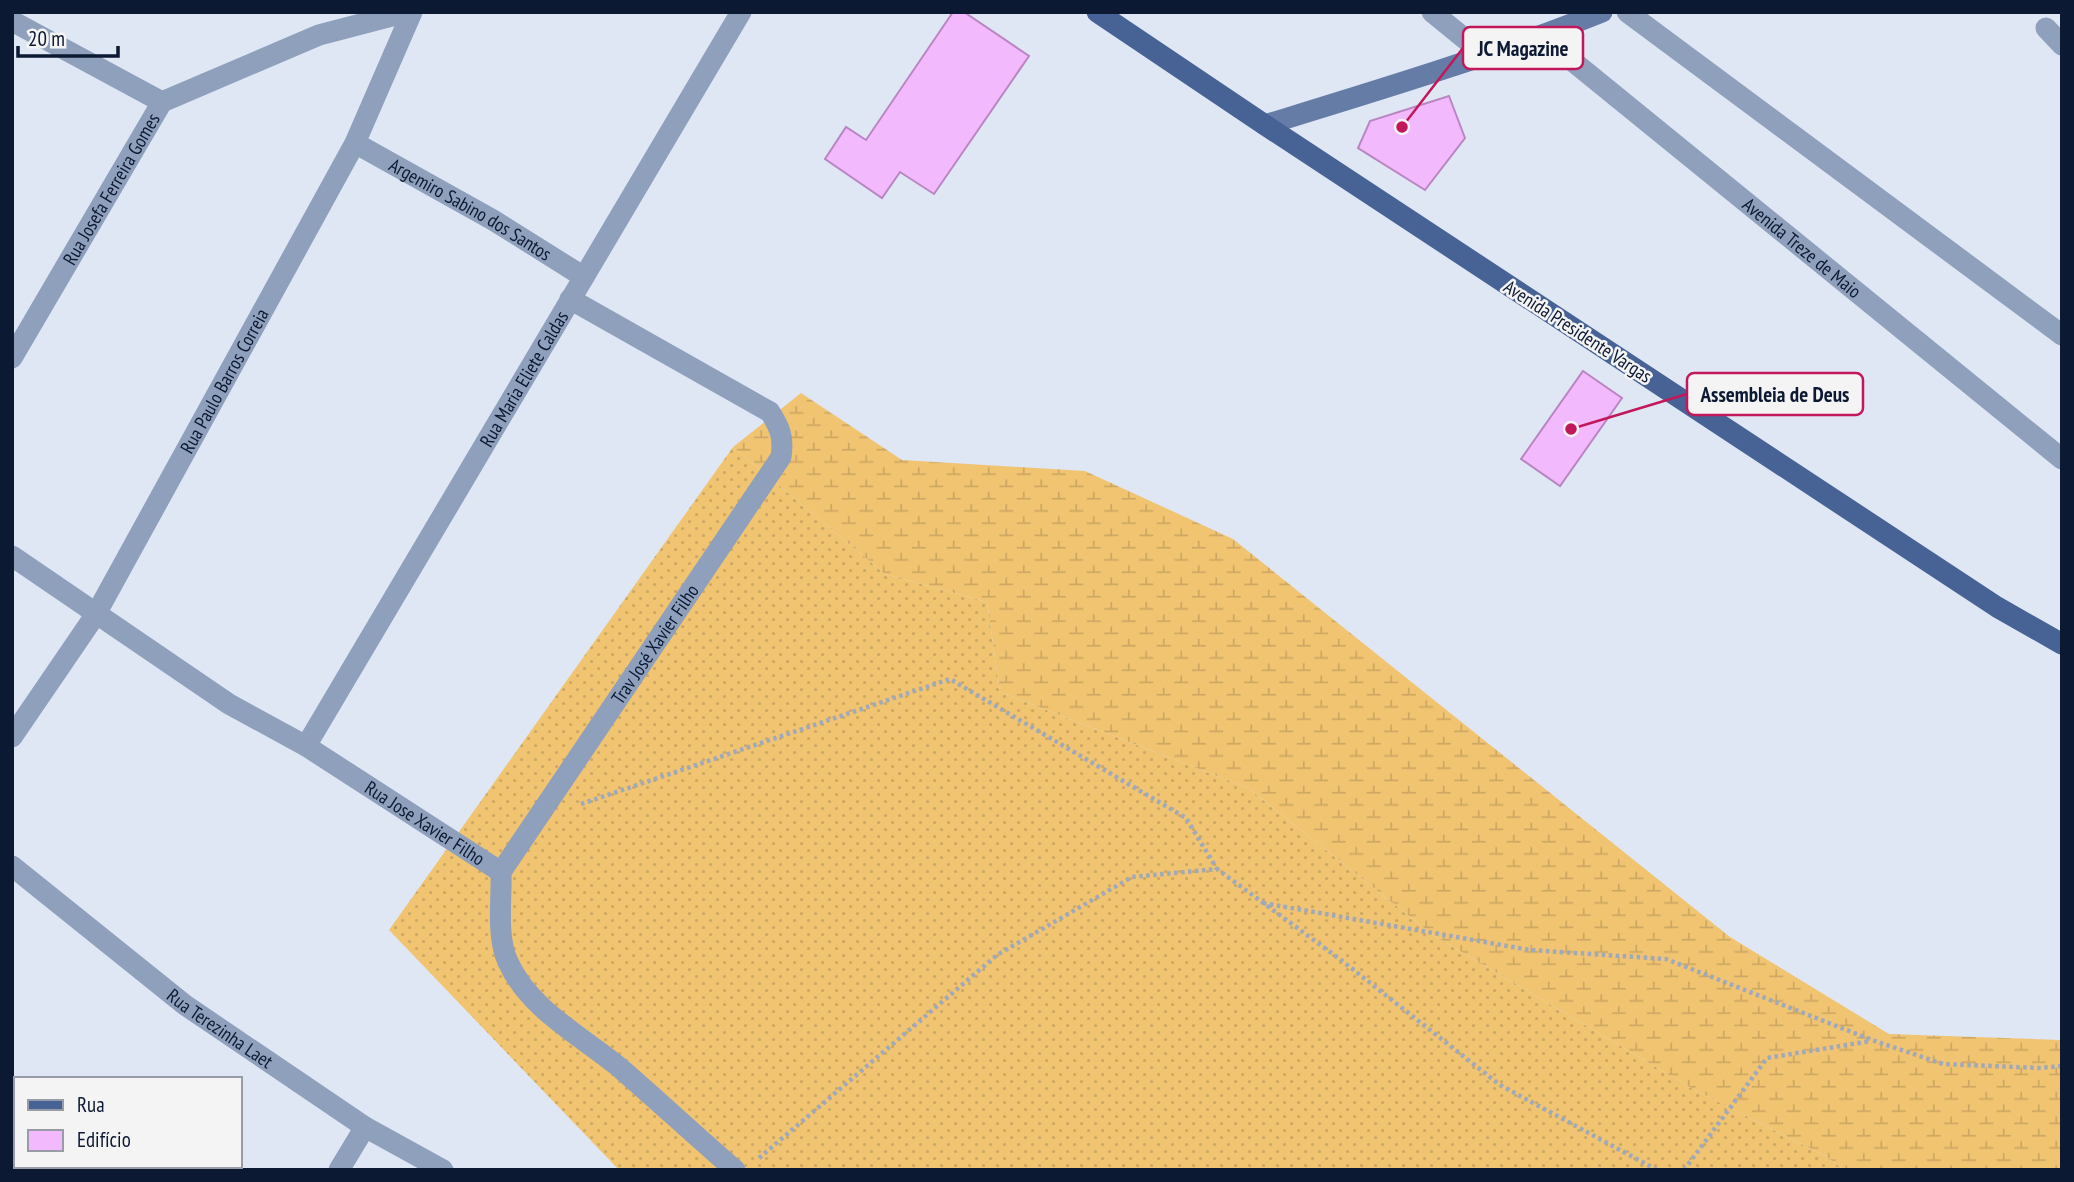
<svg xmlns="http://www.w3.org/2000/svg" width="2074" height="1182" font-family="'PT Sans Narrow',sans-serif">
  <defs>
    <pattern id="grass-dots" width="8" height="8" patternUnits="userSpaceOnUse" patternTransform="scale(1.75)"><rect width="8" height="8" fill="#f1c471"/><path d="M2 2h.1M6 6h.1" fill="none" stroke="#cda862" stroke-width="1.8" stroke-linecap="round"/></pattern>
    <pattern id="wetland-marsh" width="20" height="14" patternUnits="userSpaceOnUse" patternTransform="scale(1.75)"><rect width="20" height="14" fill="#f1c471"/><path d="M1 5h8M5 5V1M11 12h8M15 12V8" fill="none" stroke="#cda862"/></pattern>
  </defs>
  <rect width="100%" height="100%" fill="#dfe7f5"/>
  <path fill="url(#grass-dots)" d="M733 447 885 574 987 602 1000 692 1248 788 1433 935 1693 1089 1827 1157 1844 1170H619L389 930Z"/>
  <path fill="url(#wetland-marsh)" d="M801 393 902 460 1085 471 1233 539 1730 937 1889 1034 2062 1040V1170H1844L1827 1157 1693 1089 1433 935 1248 788 1000 692 987 602 885 574 733 447Z"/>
  <path fill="#f2b9fd" stroke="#b986c2" stroke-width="2" d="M953 12H964L1029 56 934 194 900 172 882 198 825 159 846 127 866 140Z
    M1449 96 1465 138 1425 190 1358 148 1370 121Z
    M1583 371 1622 398 1560 486 1521 459Z"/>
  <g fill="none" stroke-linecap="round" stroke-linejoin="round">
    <path stroke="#9fa9ba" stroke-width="4.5" stroke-dasharray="3.5 3.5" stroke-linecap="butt" d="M581 804 950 679 1186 818 1217 869
      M1263 903 1530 950 1666 959 1872 1040 1943 1064 2040 1068 2062 1066
      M759 1158 997 955 1132 877 1217 869 1341 960 1500 1085 1657 1170
      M1684 1170 1767 1058 1871 1041"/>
    <g stroke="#8fa0bc" stroke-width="21">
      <path d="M1432 12 1486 56"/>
      <path d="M1627 12 2062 335"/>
      <path d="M12 21 162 102"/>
      <path d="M2046 28 2062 45"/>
      <path id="s1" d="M1543 37 2062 459"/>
      <path id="s2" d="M355 143 493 220 584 277"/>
      <path id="s3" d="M12 358 162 102 319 35 407 12"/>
      <path id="s4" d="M12 556 229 704 306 746 501 872"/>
      <path id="s5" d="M12 737 96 614 355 143 412 12"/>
      <path id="s6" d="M306 746 741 12"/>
      <path id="s7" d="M12 866 185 1005 365 1127 443 1170"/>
      <path id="s8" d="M501 872 781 457C784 437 780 428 770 412L570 299"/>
      <path d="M501 872C502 899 496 936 508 962 529 1009 580 1035 619 1067 658 1101 696 1136 735 1170"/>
      <path d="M339 1170 365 1127"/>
    </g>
    <path stroke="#657da6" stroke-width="21" d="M1265 125C1379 90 1492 56 1602 12"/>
    <path stroke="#476395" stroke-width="21" d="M1097 12 1265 125 1997 607 2062 644"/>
  </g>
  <g text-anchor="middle" stroke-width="5" stroke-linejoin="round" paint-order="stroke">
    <g font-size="19" fill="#0c1932" stroke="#f4f4f4">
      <text dy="7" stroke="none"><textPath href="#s3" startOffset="196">Rua Josefa Ferreira Gomes</textPath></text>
      <text dy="7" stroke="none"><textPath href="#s2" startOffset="133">Argemiro Sabino dos Santos</textPath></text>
      <text dy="7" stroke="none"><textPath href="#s1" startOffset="334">Avenida Treze de Maio</textPath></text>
      <text transform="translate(1578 331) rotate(33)" y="7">Avenida Presidente Vargas</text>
      <text dy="7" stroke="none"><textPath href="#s6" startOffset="427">Rua Maria Eliete Caldas</textPath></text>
      <text dy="7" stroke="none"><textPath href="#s5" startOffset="415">Rua Paulo Barros Correia</textPath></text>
      <text dy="7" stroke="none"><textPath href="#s8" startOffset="275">Trav José Xavier Filho</textPath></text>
      <text dy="7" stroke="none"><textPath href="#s4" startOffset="492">Rua Jose Xavier Filho</textPath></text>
      <text dy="7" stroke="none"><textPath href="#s7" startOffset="264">Rua Terezinha Laet</textPath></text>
    </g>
  </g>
  <path fill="none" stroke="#c2185b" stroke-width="2.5" d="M1402 127L1463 48M1571 429L1687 394"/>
  <g fill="#c2185b" stroke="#f4f4f4" stroke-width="2.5">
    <circle cx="1402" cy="127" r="7"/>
    <circle cx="1571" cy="429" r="7"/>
  </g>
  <g fill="#f4f4f4" stroke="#c2185b" stroke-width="2.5">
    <rect x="1463" y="27" width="120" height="42" rx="7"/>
    <rect x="1687" y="373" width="176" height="42" rx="7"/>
  </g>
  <g font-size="21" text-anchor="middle" font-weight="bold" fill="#0c1932">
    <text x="1523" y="56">JC Magazine</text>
    <text x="1775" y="402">Assembleia de Deus</text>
  </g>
  <rect width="2074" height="1182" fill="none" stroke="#0c1932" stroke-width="28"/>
  <rect x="14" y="1077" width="228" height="91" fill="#f4f4f4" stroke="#979ca6" stroke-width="2"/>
  <rect x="28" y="1100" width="35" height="10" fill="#476395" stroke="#979ca6" stroke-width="2"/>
  <text x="77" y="1112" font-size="21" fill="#0c1932">Rua</text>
  <rect x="28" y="1130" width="35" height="21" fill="#f2b9fd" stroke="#979ca6" stroke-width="2"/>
  <text x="77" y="1147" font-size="21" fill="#0c1932">Edifício</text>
  <path d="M18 46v10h100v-10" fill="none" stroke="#0c1932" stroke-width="3.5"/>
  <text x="28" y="46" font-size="21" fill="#0c1932" stroke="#f4f4f4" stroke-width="5" paint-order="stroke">20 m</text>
</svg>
